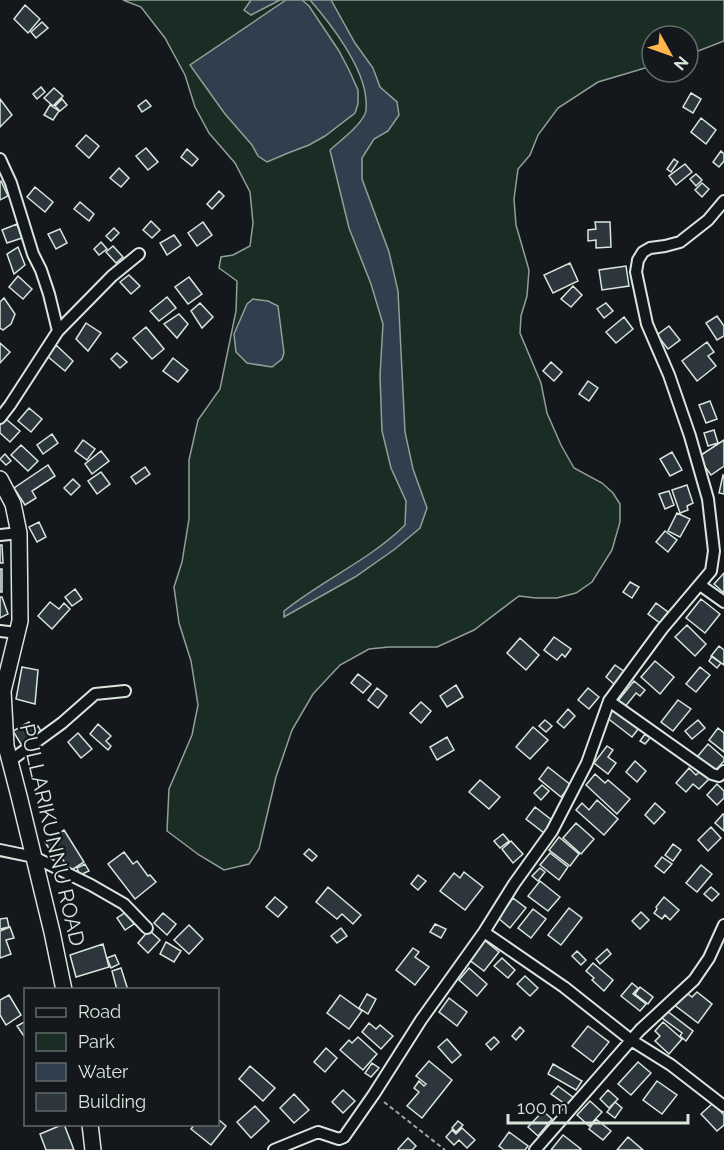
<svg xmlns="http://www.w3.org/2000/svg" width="724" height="1150" font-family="Raleway,sans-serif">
  <rect width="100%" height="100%" fill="#14181c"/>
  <path fill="#1a2d24" stroke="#939e99" stroke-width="1.5" d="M123 0H724V41L688 55V36H652V66L598 82 558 108 538 135 530 155 518 169 514 199 516 225 529 270 527 296 521 316 520 333 541 383 547 413 561 445 574 468 602 483 613 493 620 504V522L612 550 592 582 576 593 557 598H536L519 596 474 630 437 647H389L369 649 340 665 313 694 292 730 276 777 259 849 249 864 224 870 199 855 167 831 169 789 192 735 198 705 191 661 179 623 174 587 182 562 189 519V460L198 420 220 389 236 311 237 281 219 268 221 257 233 255 250 246 253 223 250 192 235 163 209 133 195 107 185 75 165 38 141 7Z"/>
  <path fill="#2f3f4d" stroke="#939e99" stroke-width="1.5" d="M251 0H280L251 15 244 10Z
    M286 0H302L309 6 339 51 349 70 358 90V104L355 113 325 136 309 145 288 153 267 162 258 156 252 145 225 114 190 65Z
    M310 0H331L355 43 373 68 380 87 397 102 399 115 388 131 374 139 362 158V179L389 252 398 291 405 432 413 469 427 508 420 528 395 549 355 577 284 617V611C322 580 370 560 405 525L406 501 391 468 382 431 380 376 383 324 371 284 349 228 330 150C342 139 358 128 365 114 367 110 366 105 366 100 364 67 331 24 310 0Z
    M253 299 268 301 278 306 284 353 282 359 272 367 247 363 236 352 234 334 247 304Z"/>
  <path fill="#2c363c" stroke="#d8e6dc" stroke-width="1.5" d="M25 5 40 19 28 33 14 19Z
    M42 22 48 28 36 38 31 32Z
    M41 87 45 92 37 99 33 94Z
    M54 88 63 96 53 106 44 98Z
    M691 93 701 99 693 113 683 107Z
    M0 99 12 115 0 127Z
    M62 99 67 105 60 111 55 106Z
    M146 100 151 106 142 112 138 106Z
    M50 105 59 111 53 120 44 115Z
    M701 118 716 130 706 144 691 132Z
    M86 135 99 146 89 158 76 146Z
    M146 148 158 162 148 170 136 156Z
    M187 149 198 159 192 166 181 157Z
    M721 151 724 154V161L719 167 713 162Z
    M674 159 678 162 671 172 667 169Z
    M685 164 692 172 676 185 669 176Z
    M119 168 129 178 121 187 110 178Z
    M696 174 702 180 696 186 690 179Z
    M1 181 8 196 0 200V182Z
    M702 183 709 189 702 197 695 190Z
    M35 187 53 202 45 212 27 197Z
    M219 191 224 196 212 209 207 204Z
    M80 202 94 214 89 221 74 209Z
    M151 221 160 230 152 238 143 230Z
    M203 222 212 235 197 246 188 233Z
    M595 222H610L611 247 596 248V240L588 241V230L596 229Z
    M17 224 22 238 7 243 2 230Z
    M114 228 119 233 111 241 106 236Z
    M60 229 67 243 56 249 48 234Z
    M174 235 181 245 167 255 160 243Z
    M101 242 107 249 99 255 94 249Z
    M113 246 123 257 116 263 106 252Z
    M18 247 25 265 14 274 7 254Z
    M570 263 578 281 553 293 544 275Z
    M626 266 629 286 602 290 599 270Z
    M129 275 140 286 131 294 120 282Z
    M18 276 32 289 23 299 9 287Z
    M189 277 202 294 188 304 175 287Z
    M573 286 582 295 571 307 561 299Z
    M167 297 176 308 159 321 150 311Z
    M4 298 15 314 11 324 3 330 0 328V302Z
    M200 303 213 317 202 328 191 311Z
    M606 303 613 311 604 318 597 309Z
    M179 314 188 324 177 338 164 324Z
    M717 316 724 326V336L717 340 706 323Z
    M624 317 633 329 616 343 606 332Z
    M86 323 101 333 88 351 76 339Z
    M669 326 680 340 668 349 657 335Z
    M146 327 164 349 152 359 133 338Z
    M707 342 714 352 708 356 716 366 697 381 682 361Z
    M0 343 10 352 0 363Z
    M56 345 73 361 65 371 47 356Z
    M117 353 127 362 120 368 111 359Z
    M173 358 188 370 178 382 163 371Z
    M551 362 562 372 554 381 543 371Z
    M588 381 598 388 589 401 579 394Z
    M710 401 717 419 706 423 699 405Z
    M29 408 42 419 31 432 18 421Z
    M6 419 20 431 10 442 0 433V425Z
    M714 430 718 443 708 446 704 433Z
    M52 434 58 443 43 454 37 445Z
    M83 440 95 449 87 460 75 451Z
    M724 440V466L711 475 698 457Z
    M21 445 38 461 28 471 11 455Z
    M101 451 109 461 92 474 85 464Z
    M672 452 682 470 670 476 660 459Z
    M5 454 11 461 6 465 0 459Z
    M48 465 55 476 32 491 36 498 25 505 14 488Z
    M145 467 150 474 136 484 131 477Z
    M101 472 110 484 97 494 88 481Z
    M723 475 724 476V494L719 493Z
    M73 479 80 486 71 495 64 488Z
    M687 485 693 503 687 506 688 510 680 513 672 490Z
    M669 491 674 505 665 509 659 494Z
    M677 513 690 519 680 537 668 531Z
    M39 522 46 537 37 542 29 527Z
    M665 531 677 540 668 552 656 542Z
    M0 545H2L3 563H0Z
    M0 569H2V592H0Z
    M724 573V593L714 584Z
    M630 582 639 587 632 598 623 592Z
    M75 589 82 599 72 606 65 597Z
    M0 597H2L8 614 0 618Z
    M701 599 720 614 705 633 686 618Z
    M50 602 59 609 64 603 70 609 52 629 38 616Z
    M656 603 668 612 660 623 648 614Z
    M687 625 706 644 695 656 675 637Z
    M554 637 571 649 565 657 562 654 557 660 544 650Z
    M520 638 539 655 526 670 507 653Z
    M719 646 724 650V665L711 656Z
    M712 656 721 663 717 668 709 661Z
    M655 661 674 677 660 694 641 677Z
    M615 665 625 672 615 685 606 677Z
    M22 667 38 670 35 704 16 699Z
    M700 667 710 675 696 692 686 684Z
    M358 674 371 684 363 693 351 683Z
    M634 681 645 690 640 696 636 693 624 708 617 702Z
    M456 685 463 697 447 707 440 696Z
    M377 688 387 696 378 708 368 700Z
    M588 688 599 697 589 709 578 700Z
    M678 700 691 709 673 731 661 722Z
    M421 702 431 711 421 723 410 713Z
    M614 708 639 728 632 737 606 717Z
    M568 709 575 716 564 728 557 722Z
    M545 720 552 726 546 732 539 726Z
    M698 720 705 728 692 739 685 731Z
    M29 722 33 729 38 726 42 733 22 746 13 731Z
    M98 724 111 736 106 741 111 746 108 750 90 734Z
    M533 727 548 740 530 759 516 747Z
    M718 728 724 733V752L709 740Z
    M78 733 92 749 81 758 68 742Z
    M645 734 650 738 645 744 640 741Z
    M447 737 454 750 437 760 430 747Z
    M708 744 724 758V761L714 772 697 757Z
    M607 746 613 750 608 757 616 763 608 774 594 763Z
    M635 761 646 771 637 782 626 772Z
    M548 767 571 785 561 797 539 779Z
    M689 768 696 775 700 771 709 779 699 789 693 784 686 792 676 783Z
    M595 774 605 783 608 780 630 799 617 814 586 785Z
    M480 780 500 797 489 809 469 792Z
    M717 784 724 791V798L717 805 707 795Z
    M542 785 549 791 541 800 534 793Z
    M597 800 618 819 604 835 576 810 582 803 589 810Z
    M655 803 665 812 654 824 645 815Z
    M535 807 553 821 544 833 526 819Z
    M723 814H724V831L715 823Z
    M576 823 594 839 581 854 563 838Z
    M711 827 721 838 708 851 698 840Z
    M64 830 84 862 70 871 56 849 51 852 45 842Z
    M503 834 509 841 500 848 494 841Z
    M559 837 579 854 570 866 549 850Z
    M511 841 523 854 513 863 502 849Z
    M673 844 681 850 673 861 665 855Z
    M309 849 317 856 312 861 304 854Z
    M124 852 133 864 137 861 148 876 150 875 156 882 135 899 108 864Z
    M550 853 568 867 559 880 540 865Z
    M662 857 672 864 664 873 655 866Z
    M85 864 89 871 80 875 77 868Z
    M701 865 712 874 697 892 686 883Z
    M540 868 545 872 538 881 532 876Z
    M464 872 483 887 465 910 440 891 454 873 460 878Z
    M418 875 426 881 418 890 411 884Z
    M540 881 560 897 548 911 528 896Z
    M328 887 361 915 353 924 342 914 337 919 316 902Z
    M711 887 719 894 712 901 704 894Z
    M275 897 287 907 278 917 266 907Z
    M664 897 679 910 670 920 665 915 662 919 654 913 657 909 656 907Z
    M513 898 526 908 510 928 498 918Z
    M569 908 582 918 561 945 548 935Z
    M533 909 546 919 531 938 518 928Z
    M126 912 134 924 125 930 117 918Z
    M641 912 649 920 640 929 632 921Z
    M163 913 176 924 167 935 154 923Z
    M7 918 9 927 0 929V919Z
    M435 924 446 929 441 938 430 932Z
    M189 925 203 939 189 954 174 940Z
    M10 927 14 938 6 940 11 954 0 958V931Z
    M341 928 347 936 337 943 331 936Z
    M149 930 160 940 148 953 138 943Z
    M483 939 499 952 484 971 468 959Z
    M166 942 181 951 174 962 160 954Z
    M103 944 109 967 76 977 70 955Z
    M413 948 419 952 415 957 429 967 415 985 396 970Z
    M607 949 611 954 600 964 596 959Z
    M577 951 586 960 581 965 572 956Z
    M115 955 119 964 111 968 107 958Z
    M502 958 515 970 508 978 494 966Z
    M593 963 613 980 604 991 592 980 594 978 586 971Z
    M121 968 128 990H117L112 971Z
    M469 968 487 984 477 996 459 980Z
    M525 976 538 988 530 996 517 984Z
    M632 983 638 988 633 994 646 1004 640 1011 621 996Z
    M640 987 653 997 648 1004 635 994Z
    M684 991 692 997 697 992 712 1004 698 1023 673 1004Z
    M367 994 376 999 368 1014 359 1008Z
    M9 995 21 1015 6 1025 0 1015V1000Z
    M340 995 362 1011 349 1029 327 1013Z
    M449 998 467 1012 457 1026 439 1012Z
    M667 1011 693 1031 686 1041 680 1036 682 1033 662 1018Z
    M26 1021V1039L17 1026Z
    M663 1022 682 1039 669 1054 655 1041 660 1036 655 1031Z
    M369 1023 376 1029 380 1025 393 1036 381 1049 362 1032Z
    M588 1026 609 1042 593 1062 572 1046Z
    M520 1027 524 1031 516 1040 512 1036Z
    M358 1037 377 1054 363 1070 340 1050 349 1040 352 1043Z
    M494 1037 499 1042 491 1050 486 1044Z
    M447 1039 461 1055 452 1063 438 1047Z
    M326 1048 337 1058 325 1072 314 1062Z
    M429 1061 452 1080 422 1118 407 1106 419 1092 414 1088 419 1081 424 1086 426 1084 416 1076Z
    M638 1062 651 1073 631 1095 618 1084Z
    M372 1063 379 1068 371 1077 365 1073Z
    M553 1064 582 1081 576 1090 548 1074Z
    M250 1066 275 1088 263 1101 239 1079Z
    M657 1081 677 1095 662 1114 643 1100Z
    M558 1086 574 1098 568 1106 551 1094Z
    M343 1090 355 1101 343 1113 332 1102Z
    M608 1090 618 1099 609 1108 600 1099Z
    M294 1094 309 1110 294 1123 280 1108Z
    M590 1101 602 1112 589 1126 577 1115Z
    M615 1102 622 1108 615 1118 607 1112Z
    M713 1103 724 1115V1125L717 1131 701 1114Z
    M255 1106 269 1121 251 1138 237 1122Z
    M543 1111 552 1119 538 1136 528 1127Z
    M218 1119 226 1126 211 1145 191 1129 195 1124H218Z
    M596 1119 611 1131 603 1140 589 1129Z
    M458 1121 463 1125 456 1132 452 1128Z
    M64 1124 74 1150H46L40 1134Z
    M462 1128 475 1140 467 1148 459 1140 454 1145 446 1137 452 1130 456 1134Z
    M509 1132 528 1146 525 1150H504L499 1146Z
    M563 1135 581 1149 580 1150H551Z
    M628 1137 643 1150H617Z
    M408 1138 416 1146 412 1150H399L398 1149Z"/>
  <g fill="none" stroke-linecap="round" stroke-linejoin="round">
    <g stroke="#d8e6dc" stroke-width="14">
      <path id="minor" d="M0 159 11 183 33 254 41 270 49 294 58 331 10 405 0 418
        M58 331 112 276 139 254
        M0 535 19 533
        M700 585 724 602
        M0 631 17 633
        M609 701 712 774 719 776 724 771
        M10 761 62 723 95 694 125 691
        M0 850 34 857 91 885 124 904 147 928
        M484 932 564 987 631 1040 671 1065 724 1106
        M274 1150 318 1132 339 1139 344 1137 374 1094 421 1020 484 932 514 884 552 831 587 763 609 701 662 629 711 571 714 551 708 499 690 436 669 375 647 324 636 272 638 260 643 252 650 248 665 246 680 242 708 220 724 201
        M535 1150 640 1030 694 980 709 958 724 925"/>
    </g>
    <g stroke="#d8e6dc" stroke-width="18">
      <path id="secondary" d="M0 479 13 504 19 533 20 621 3 691 6 746 19 796 52 932 64 990
        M90 1124 93 1150"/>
    </g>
    <path stroke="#9da8a2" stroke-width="2" stroke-dasharray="4.5 3" stroke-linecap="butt" d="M384 1102 445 1150"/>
    <use href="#minor" stroke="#14181c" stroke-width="10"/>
    <use href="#secondary" stroke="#14181c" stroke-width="15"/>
  </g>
  <g text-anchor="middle" stroke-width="4.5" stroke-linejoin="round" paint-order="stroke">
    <g font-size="21" fill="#d8e6dc" stroke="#14181c">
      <text transform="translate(52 835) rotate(77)" y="7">PULLARIKUNNU ROAD</text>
    </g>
  </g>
  <rect x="24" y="988" width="195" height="138" fill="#14181c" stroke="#626a69" stroke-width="1.5"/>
  <rect x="36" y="1008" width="30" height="9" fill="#14181c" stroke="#626a69" stroke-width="1.5"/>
  <text x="78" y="1018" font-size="18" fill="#d8e6dc">Road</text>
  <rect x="36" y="1033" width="30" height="18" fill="#1a2d24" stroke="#626a69" stroke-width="1.5"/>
  <text x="78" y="1048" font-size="18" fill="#d8e6dc">Park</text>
  <rect x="36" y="1063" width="30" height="18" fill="#2f3f4d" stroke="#626a69" stroke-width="1.5"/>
  <text x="78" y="1078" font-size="18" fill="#d8e6dc">Water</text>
  <rect x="36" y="1093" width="30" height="18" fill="#2c363c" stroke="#626a69" stroke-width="1.5"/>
  <text x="78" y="1108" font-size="18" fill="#d8e6dc">Building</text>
  <g transform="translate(670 54) rotate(130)"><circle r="28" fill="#14181c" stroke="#626a69" stroke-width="1.5"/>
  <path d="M0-4.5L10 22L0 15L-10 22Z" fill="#ffb74d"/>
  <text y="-9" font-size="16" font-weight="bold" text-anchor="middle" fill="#d8e6dc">N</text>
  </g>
  <path d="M508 1114v9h180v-9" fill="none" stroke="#d8e6dc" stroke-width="3"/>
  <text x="517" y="1114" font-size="18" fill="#d8e6dc" stroke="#14181c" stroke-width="4.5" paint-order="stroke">100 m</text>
</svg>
